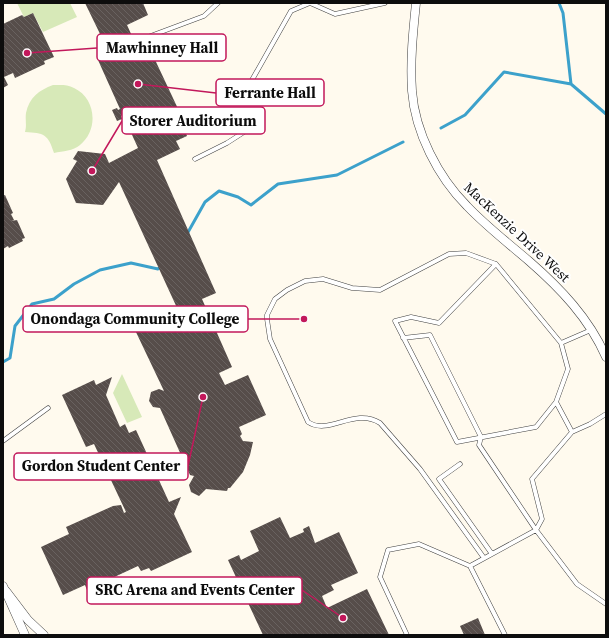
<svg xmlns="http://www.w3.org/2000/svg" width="609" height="638" font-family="'Source Serif 4',serif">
  <defs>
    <pattern id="building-back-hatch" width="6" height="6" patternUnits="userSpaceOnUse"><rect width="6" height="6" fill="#564d4a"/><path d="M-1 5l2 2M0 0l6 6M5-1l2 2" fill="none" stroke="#696260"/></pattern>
  </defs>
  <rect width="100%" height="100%" fill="#fffaee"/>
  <path fill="#d7e9b8" d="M17 3H70L77 17 43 32 33 13 24 17Z
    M53 85C60 85 67 84 74 88 96 98 99 130 80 145 73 151 63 151 54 153 48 134 44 133 25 132 27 125 25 120 26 113 29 98 39 90 53 85Z
    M122 374 142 417 127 423 113 393Z"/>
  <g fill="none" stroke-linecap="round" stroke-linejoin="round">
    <path stroke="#3ca1cb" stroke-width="3" d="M559 3 563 13 571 84
      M441 128 465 115 504 72 571 84 606 114
      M187 234 205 202 219 191 238 197 251 205 278 184 337 175 403 142
      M3 362 10 358 15 326 32 304 54 299 74 284 100 270 131 263 158 269 161 266"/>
  </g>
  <path fill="url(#building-back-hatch)" d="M85 3H143L148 15 127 25 137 47 145 43 147 48 149 47 188 130 185 131 187 136 176 141 180 149 157 160 216 293 202 299 232 367 219 373 225 385 248 375 266 415 239 427 242 434 240 436 243 441 253 442 250 455 243 472 230 488H228L227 491 206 489 199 496 191 492 189 485 194 476 190 475 160 408 153 407 149 401 151 392 159 389 164 391 135 330 178 310 119 182 103 205 76 203 66 179 77 161 73 159 78 151 105 154 109 163 138 148 123 115 121 116 122 119 117 121 112 110 117 108 118 110 120 109 98 60 111 54 104 37 102 38Z
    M33 13 54 57 44 61 45 64 15 78 13 73 4 77 8 85 3 88V24L22 15 24 17Z
    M5 195 13 213 11 214 14 220 11 221 17 220 25 238 22 239 23 241 9 248 8 246 3 249V196Z
    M112 377 106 395 120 427 125 424 129 433 136 430 169 502 181 497 174 514 192 552 151 571 149 568 141 571 138 566 95 586 90 598 85 585 63 595 41 547 69 534 66 527 113 506 121 505 124 513 126 512 94 444 86 447 62 395 94 380 96 385Z
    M280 517 290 538 304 532 303 529 309 526 315 543 339 532 358 573 331 585 334 590 322 596 327 608 367 589 389 635H263L228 560 239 555 241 560 259 551 250 531Z
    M478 618 485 635H464L460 626Z"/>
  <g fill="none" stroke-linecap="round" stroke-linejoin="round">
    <g stroke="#404040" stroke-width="5">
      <path id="service" d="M145 38 204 16 218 3
        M239 103 291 11 310 3 335 14 385 3
        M195 159 227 143 255 125
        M496 264 439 323 411 317 395 321 457 442 536 427 556 402
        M403 338 430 335 481 437 479 445 536 530 470 566
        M561 343 568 369 556 402 572 432 532 479 542 519 536 530 577 584 606 604
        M572 432 590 424 606 414
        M3 441 48 408
        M460 464 439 479 492 554
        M484 558 420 469 380 423C354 407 329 436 308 422L270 339 267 319V315L275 299 287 290 305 281 323 279 352 288 380 290 449 254 466 253 496 264 561 343 591 330
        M407 635 380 577 388 550 419 544 470 566 505 635"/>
    </g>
    <g stroke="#404040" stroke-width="9">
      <path id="minor" d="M416 3C413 32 410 61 412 91 415 132 438 177 467 206 486 226 508 243 529 261 560 288 589 318 606 357
        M3 586 25 635
        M6 591 28 620 44 635"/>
    </g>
    <use href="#service" stroke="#fff" stroke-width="4"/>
    <use href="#minor" stroke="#fff" stroke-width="8"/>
  </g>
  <g text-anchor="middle" stroke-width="4" stroke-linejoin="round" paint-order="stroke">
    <g font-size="14" fill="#0d0d0d" stroke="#fff">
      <text transform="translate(517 232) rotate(43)" y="5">MacKenzie Drive West</text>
    </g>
  </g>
  <path fill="none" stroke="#c2185b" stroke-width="1.5" d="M27 53L97 48M138 84L216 93M92 171L122 121M304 319L248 319M203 397L188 466M343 618L302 590"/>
  <g fill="#c2185b" stroke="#fff" stroke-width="1.5">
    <circle cx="27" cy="53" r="4"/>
    <circle cx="138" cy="84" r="4"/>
    <circle cx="92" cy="171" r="4"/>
    <circle cx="304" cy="319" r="4"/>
    <circle cx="203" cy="397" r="4"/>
    <circle cx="343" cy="618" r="4"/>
  </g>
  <g fill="#fff" stroke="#c2185b" stroke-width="1.5">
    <rect x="97" y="34" width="129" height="27" rx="4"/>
    <rect x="216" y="79" width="108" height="27" rx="4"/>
    <rect x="122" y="107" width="143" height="27" rx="4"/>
    <rect x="23" y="306" width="225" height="26" rx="4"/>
    <rect x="14" y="453" width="174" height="27" rx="4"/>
    <rect x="87" y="577" width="215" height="27" rx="4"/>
  </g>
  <g font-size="15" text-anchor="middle" font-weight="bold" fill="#0d0d0d">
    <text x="162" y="53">Mawhinney Hall</text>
    <text x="270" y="98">Ferrante Hall</text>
    <text x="193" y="126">Storer Auditorium</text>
    <text x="135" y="324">Onondaga Community College</text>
    <text x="101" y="471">Gordon Student Center</text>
    <text x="195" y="595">SRC Arena and Events Center</text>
  </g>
  <rect width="609" height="638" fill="none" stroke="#0d0d0d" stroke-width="8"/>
</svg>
